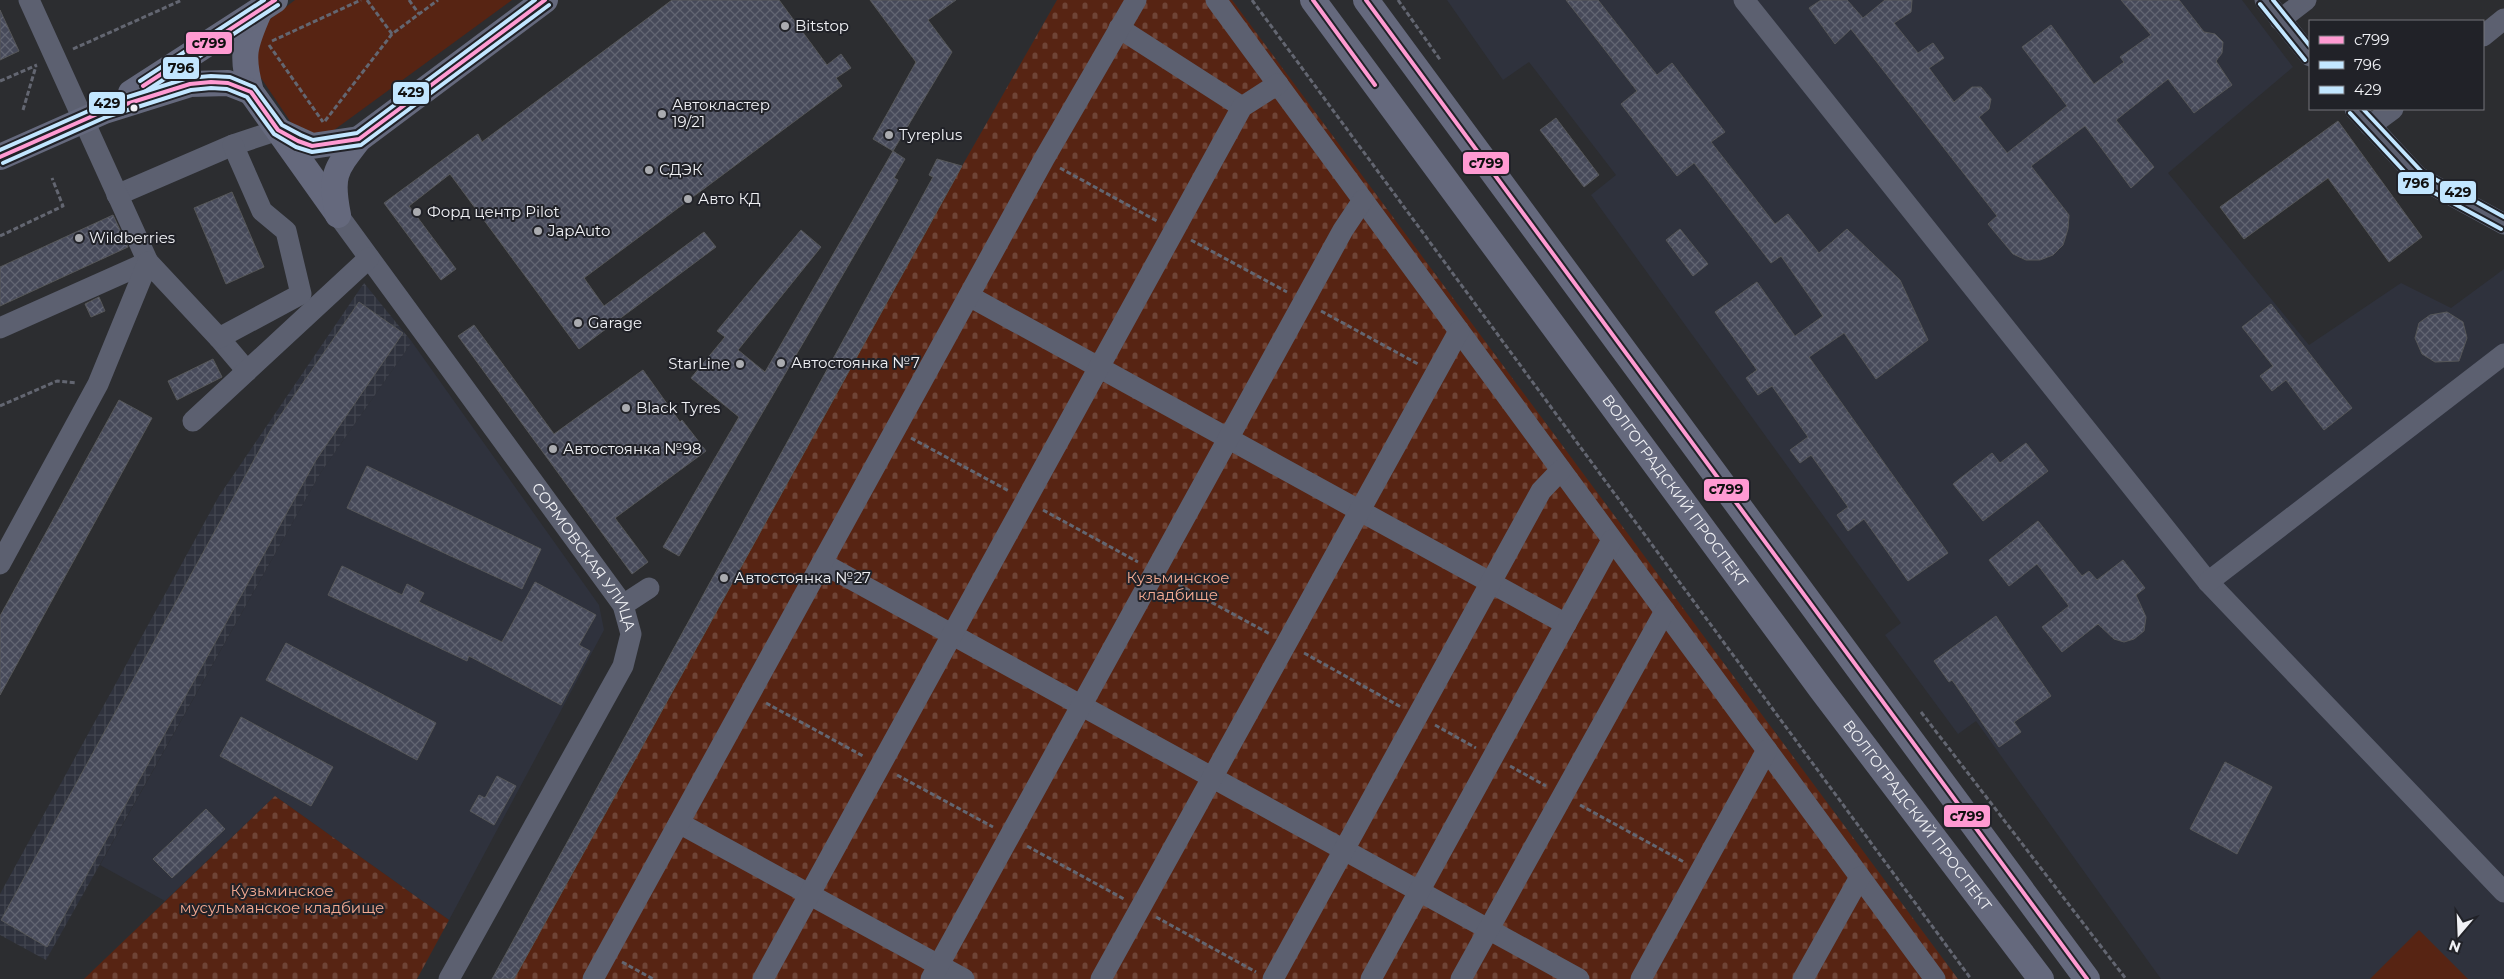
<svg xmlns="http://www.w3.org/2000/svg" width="2504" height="979" font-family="Montserrat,sans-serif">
  <defs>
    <pattern id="industrial-grid" width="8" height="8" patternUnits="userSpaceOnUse" patternTransform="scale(1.25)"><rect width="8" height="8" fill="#2f323d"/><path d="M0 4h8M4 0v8" fill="none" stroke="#434650"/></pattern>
    <pattern id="cemetery-stones" width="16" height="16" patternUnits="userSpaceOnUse" patternTransform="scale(1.25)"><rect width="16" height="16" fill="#572413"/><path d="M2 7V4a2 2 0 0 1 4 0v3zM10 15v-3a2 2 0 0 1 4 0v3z" fill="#6f4436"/></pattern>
    <pattern id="building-cross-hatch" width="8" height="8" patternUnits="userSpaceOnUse" patternTransform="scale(1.25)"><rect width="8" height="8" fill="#474a5a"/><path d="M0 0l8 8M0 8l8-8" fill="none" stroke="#626572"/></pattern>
  </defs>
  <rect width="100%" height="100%" fill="#2c2d30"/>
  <path fill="#2f323d" d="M1447 0H2242L2293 67 2168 173 2309 345 2401 283 2451 308 2504 269V979H2161L1976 721 1958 734 1885 635 1901 623 1591 195 1616 175 1529 62 1503 80Z
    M412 342 599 605 604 630 449 920 275 796 165 901 100 865 321 472Z"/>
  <path fill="url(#industrial-grid)" d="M364 283 412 342 321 472 46 960 0 935V894L219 496Z"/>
  <path fill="#572413" d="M295 0H512L330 133H298L251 63 257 29Z
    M2419 930 2468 979H2370Z"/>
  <path fill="url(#cemetery-stones)" d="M1057 0H1232L1958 979H514L962 166Z
    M275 796 449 920 417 979H84Z"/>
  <path fill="url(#building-cross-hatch)" stroke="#565759" d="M672 0H779L827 65 841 54 851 68 836 78 842 86 584 278 604 306 704 232 716 247 579 349 450 174 409 206 456 269 441 280 384 203 478 134 482 142Z
    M870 0H956L928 20 952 52 893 151 873 139 916 62Z
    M1566 0H1598L1657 75 1672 63 1725 132 1711 142 1775 224 1788 214 1819 253 1847 229 1900 280 1928 340 1876 379 1844 333 1809 357 1948 553 1908 581 1864 519 1848 531 1837 515 1848 507 1811 455 1800 463 1790 450 1808 437 1772 386 1758 395 1746 378 1757 370 1715 312 1757 282 1795 336 1823 316 1781 256 1771 263 1694 163 1677 176 1621 104 1637 91Z
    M1821 0H1847L1863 18 1885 0H1912L1911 12 1894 23 1918 53 1933 43 1944 58 1929 68 1954 102 1972 87H1981L1991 99 1989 109 1979 117 2007 153 2067 106 2022 47 2051 25 2094 84 2124 62 2120 57 2151 35 2121 0H2179L2204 32 2215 34 2223 42 2222 53 2216 61 2232 85 2194 113 2168 79 2116 120 2154 167 2131 188 2085 126 2031 166 2069 215 2068 229 2063 245 2053 255 2040 260H2026L2013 254 1988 224 1997 216 1851 29 1835 44 1809 8Z
    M0 10 19 51 0 60Z
    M1556 118 1599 175 1584 187 1540 130Z
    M2338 121 2422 237 2389 262 2328 178 2244 239 2220 207Z
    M893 151 905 159 894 178 898 180 679 556 663 547 739 417 691 378 725 337 717 331 801 230 821 247 738 350 765 372Z
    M937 159 962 166 514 979H492L933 177 929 175Z
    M232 192 264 267 226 284 194 208Z
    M113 215 128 247 0 306V267Z
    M1680 229 1708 264 1693 276 1666 240Z
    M99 297 105 311 91 317 85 304Z
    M359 302 403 333 316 460 47 947 1 920 271 429Z
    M2271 304 2352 408 2324 430 2286 380 2272 391 2260 376 2273 366 2242 327Z
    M2447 312 2463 322 2467 338 2459 361 2435 362 2422 354 2415 338 2419 323 2430 315Z
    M474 325 554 434 643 370 680 422 682 420 706 451 615 518 648 562 632 574 458 336Z
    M213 359 222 377 177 400 168 381Z
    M119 400 152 418 0 695V616Z
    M2026 443 2048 471 1983 521 1953 484 1992 453 2000 463Z
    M367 466 541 549 522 589 347 508Z
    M2038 521 2082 576 2089 571 2097 580 2123 560 2145 588 2136 595 2146 617 2144 631 2134 639 2124 642 2114 639 2098 624 2062 652 2042 627 2069 606 2037 564 2009 586 1989 560Z
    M342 566 402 595 407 584 424 593 419 602 502 642 535 582 596 615 579 645 590 651 561 705 469 656 467 661 328 595Z
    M1996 616 2051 696 2014 722 2021 732 1999 747 1952 680 1949 682 1934 661Z
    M286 643 436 723 417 760 266 680Z
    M241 717 333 767 311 806 220 756Z
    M2225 762 2272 787 2237 854 2190 829Z
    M497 776 516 786 494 825 470 811 479 795 485 798Z
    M206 809 225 829 172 878 153 859Z"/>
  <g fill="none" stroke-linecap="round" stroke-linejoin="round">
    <path stroke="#636671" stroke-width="3" stroke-dasharray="5 2.5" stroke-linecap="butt" d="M367 0 392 34
      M409 0 419 14
      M1252 0 1971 979
      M1398 0 1441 61
      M272 41 361 0
      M269 45 323 122
      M73 49 182 0
      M0 81 37 65
      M23 110 36 66
      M325 121 392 34 438 0
      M1060 168 1157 221
      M0 236 63 206 52 178
      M1191 240 1287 292
      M1321 311 1418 364
      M0 406 57 381 77 383
      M911 438 1009 491
      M1043 510 1138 562
      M1172 581 1270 634
      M1304 653 1401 707
      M766 703 863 756
      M1921 712 2126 979
      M1435 725 1476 748
      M1510 766 1546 786
      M897 775 993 827
      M1580 805 1684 862
      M1027 846 1124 899
      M1156 917 1256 972
      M622 962 653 979"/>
    <g stroke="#5c6070" stroke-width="21">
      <path d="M1216 0 1935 979"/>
      <path d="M1744 0 2208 582 2504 892"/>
      <path d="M2265 0 2310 56"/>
      <path d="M2280 20 2306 0"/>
      <path d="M1119 28 1242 107"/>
      <path d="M2483 36 2504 19"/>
      <path d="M2355 109 2418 177 2504 224"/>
      <path d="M2370 126 2393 109"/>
      <path d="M117 195 233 145 278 130"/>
      <path id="s1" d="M338 215 623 605 631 634 623 666 449 979"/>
      <path d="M969 296 1566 624"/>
      <path d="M0 328 148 262 29 0"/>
      <path d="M219 338 247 371"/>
      <path d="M193 421 369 258"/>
      <path d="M822 563 1579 979"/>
      <path d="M0 564 98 384 148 262 219 338 301 294 286 231 262 211 233 145"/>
      <path d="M2208 582 2504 354"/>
      <path d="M623 605 649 588"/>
      <path d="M679 823 964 979"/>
      <path d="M593 979 1044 159 1136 0"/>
      <path d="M763 979 1242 107 1278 84"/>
      <path d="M931 979 1343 230 1363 200"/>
      <path d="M1101 979 1459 331"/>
      <path d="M1273 979 1541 491 1561 470"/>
      <path d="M1371 979 1612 540"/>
      <path d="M1461 979 1665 611"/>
      <path d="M1641 979 1767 750"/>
      <path d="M1803 979 1860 877"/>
    </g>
    <g stroke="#65697d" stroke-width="26">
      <path id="s2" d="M1313 0 1821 689 2041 979"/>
      <path d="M1366 0 2087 979"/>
      <path d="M259 12C244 46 241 56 251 92L337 213"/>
      <path d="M131 93 275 0"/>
      <path d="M279 131 312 146 359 139"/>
      <path d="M0 157 104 111 190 84 228 83 251 92"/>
      <path d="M338 215C330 175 335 170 359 139L545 0"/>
    </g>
    <g stroke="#212228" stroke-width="8">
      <path id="bus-1" d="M1313 0 1375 85
        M1366 0 2087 979
        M143 86 275 0
        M0 157 104 111 190 84 211 82 228 83 251 92 278 130 298 141 312 146 359 139 545 0"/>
    </g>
    <g stroke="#212228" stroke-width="8">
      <path id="bus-2" d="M2260 4 2305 60
        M146 91 278 5
        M2350 113 2414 182 2501 229
        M3 163 106 117 191 90 211 88 227 89 247 97 274 134 296 147 312 152 361 145 549 5"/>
    </g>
    <g stroke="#212228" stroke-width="8">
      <path id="bus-3" d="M2273 0 2310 46
        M140 81 264 0
        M2363 109 2422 172 2504 217
        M0 150 102 105 188 78 211 76 230 77 254 87 282 125 301 135 313 140 357 133 535 0"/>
    </g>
    <use href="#bus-1" stroke="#ff9ad2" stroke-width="4"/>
    <use href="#bus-2" stroke="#c2e6ff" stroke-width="4"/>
    <use href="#bus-3" stroke="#c2e6ff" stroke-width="4"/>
  </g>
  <g fill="#abacb0" stroke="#212228" stroke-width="2">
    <circle cx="785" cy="26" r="5"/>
    <circle cx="662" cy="114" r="5"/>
    <circle cx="889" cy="135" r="5"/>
    <circle cx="649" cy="170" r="5"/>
    <circle cx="688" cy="199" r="5"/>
    <circle cx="417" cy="212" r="5"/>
    <circle cx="538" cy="231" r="5"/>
    <circle cx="79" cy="238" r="5"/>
    <circle cx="578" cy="323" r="5"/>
    <circle cx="781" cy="363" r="5"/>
    <circle cx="740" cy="364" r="5"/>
    <circle cx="626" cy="408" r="5"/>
    <circle cx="553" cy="449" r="5"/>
    <circle cx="724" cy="578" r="5"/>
  </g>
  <circle fill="#f0f1f5" stroke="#212228" stroke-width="2" cx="134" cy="108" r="4.5"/>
  <g text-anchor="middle" stroke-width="4" stroke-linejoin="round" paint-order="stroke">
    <g font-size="15" fill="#f0f1f5" stroke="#212228" text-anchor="start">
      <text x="795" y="31">Bitstop</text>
      <text x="672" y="110">Автокластер<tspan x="672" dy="17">19/21</tspan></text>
      <text x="899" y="140">Tyreplus</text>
      <text x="659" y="175">СДЭК</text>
      <text x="698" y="204">Авто КД</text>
      <text x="427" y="217">Форд центр Pilot</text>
      <text x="548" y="236">JapAuto</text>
      <text x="89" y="243">Wildberries</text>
      <text x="588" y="328">Garage</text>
      <text x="791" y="368">Автостоянка №7</text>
      <text x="730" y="369" text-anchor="end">StarLine</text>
      <text x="636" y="413">Black Tyres</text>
      <text x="563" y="454">Автостоянка №98</text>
      <text x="734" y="583">Автостоянка №27</text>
    </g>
    <g font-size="15" fill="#f0f1f5" stroke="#212228">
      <text dy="5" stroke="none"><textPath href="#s2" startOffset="610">ВОЛГОГРАДСКИЙ ПРОСПЕКТ</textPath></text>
      <text dy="5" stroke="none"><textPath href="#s1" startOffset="422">СОРМОВСКАЯ УЛИЦА</textPath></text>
      <text dy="5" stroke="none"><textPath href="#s2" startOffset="1015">ВОЛГОГРАДСКИЙ ПРОСПЕКТ</textPath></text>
    </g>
    <g font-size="15" fill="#f4aa92" stroke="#212228">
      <text x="1178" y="583">Кузьминское<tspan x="1178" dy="17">кладбище</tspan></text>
      <text x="282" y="896">Кузьминское<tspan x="282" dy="17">мусульманское кладбище</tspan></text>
    </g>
  </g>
  <g stroke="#212228" stroke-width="2">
    <rect x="185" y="31" width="48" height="24" rx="5" fill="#ff9ad2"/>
    <rect x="162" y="56" width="38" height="24" rx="5" fill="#c2e6ff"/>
    <rect x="392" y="81" width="38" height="24" rx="5" fill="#c2e6ff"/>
    <rect x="88" y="91" width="38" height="24" rx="5" fill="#c2e6ff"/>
    <rect x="1462" y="151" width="48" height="24" rx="5" fill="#ff9ad2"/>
    <rect x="2397" y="171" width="38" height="24" rx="5" fill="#c2e6ff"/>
    <rect x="2439" y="180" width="38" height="24" rx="5" fill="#c2e6ff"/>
    <rect x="1703" y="478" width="47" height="24" rx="5" fill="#ff9ad2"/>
    <rect x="1943" y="804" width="48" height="24" rx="5" fill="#ff9ad2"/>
  </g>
  <g font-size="14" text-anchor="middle" font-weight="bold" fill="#111">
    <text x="209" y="48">с799</text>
    <text x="181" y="73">796</text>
    <text x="411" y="97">429</text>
    <text x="107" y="108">429</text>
    <text x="1486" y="168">с799</text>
    <text x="2416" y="188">796</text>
    <text x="2458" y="197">429</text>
    <text x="1726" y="494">с799</text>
    <text x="1967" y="821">с799</text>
  </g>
  <rect x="2309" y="20" width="175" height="90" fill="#212228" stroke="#74757a"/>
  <rect x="2319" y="36" width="25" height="8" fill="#ff9ad2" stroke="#74757a"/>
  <text x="2354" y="45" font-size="15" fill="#f0f1f5">с799</text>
  <rect x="2319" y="61" width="25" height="8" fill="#c2e6ff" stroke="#74757a"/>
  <text x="2354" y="70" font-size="15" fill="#f0f1f5">796</text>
  <rect x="2319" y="86" width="25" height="8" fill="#c2e6ff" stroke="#74757a"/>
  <text x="2354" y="95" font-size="15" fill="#f0f1f5">429</text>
  <g transform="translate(2459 934) rotate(199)" stroke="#212228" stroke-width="4" paint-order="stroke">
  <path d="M0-4L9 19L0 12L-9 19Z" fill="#f0f1f5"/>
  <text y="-8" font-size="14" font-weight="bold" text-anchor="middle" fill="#f0f1f5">N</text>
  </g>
</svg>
